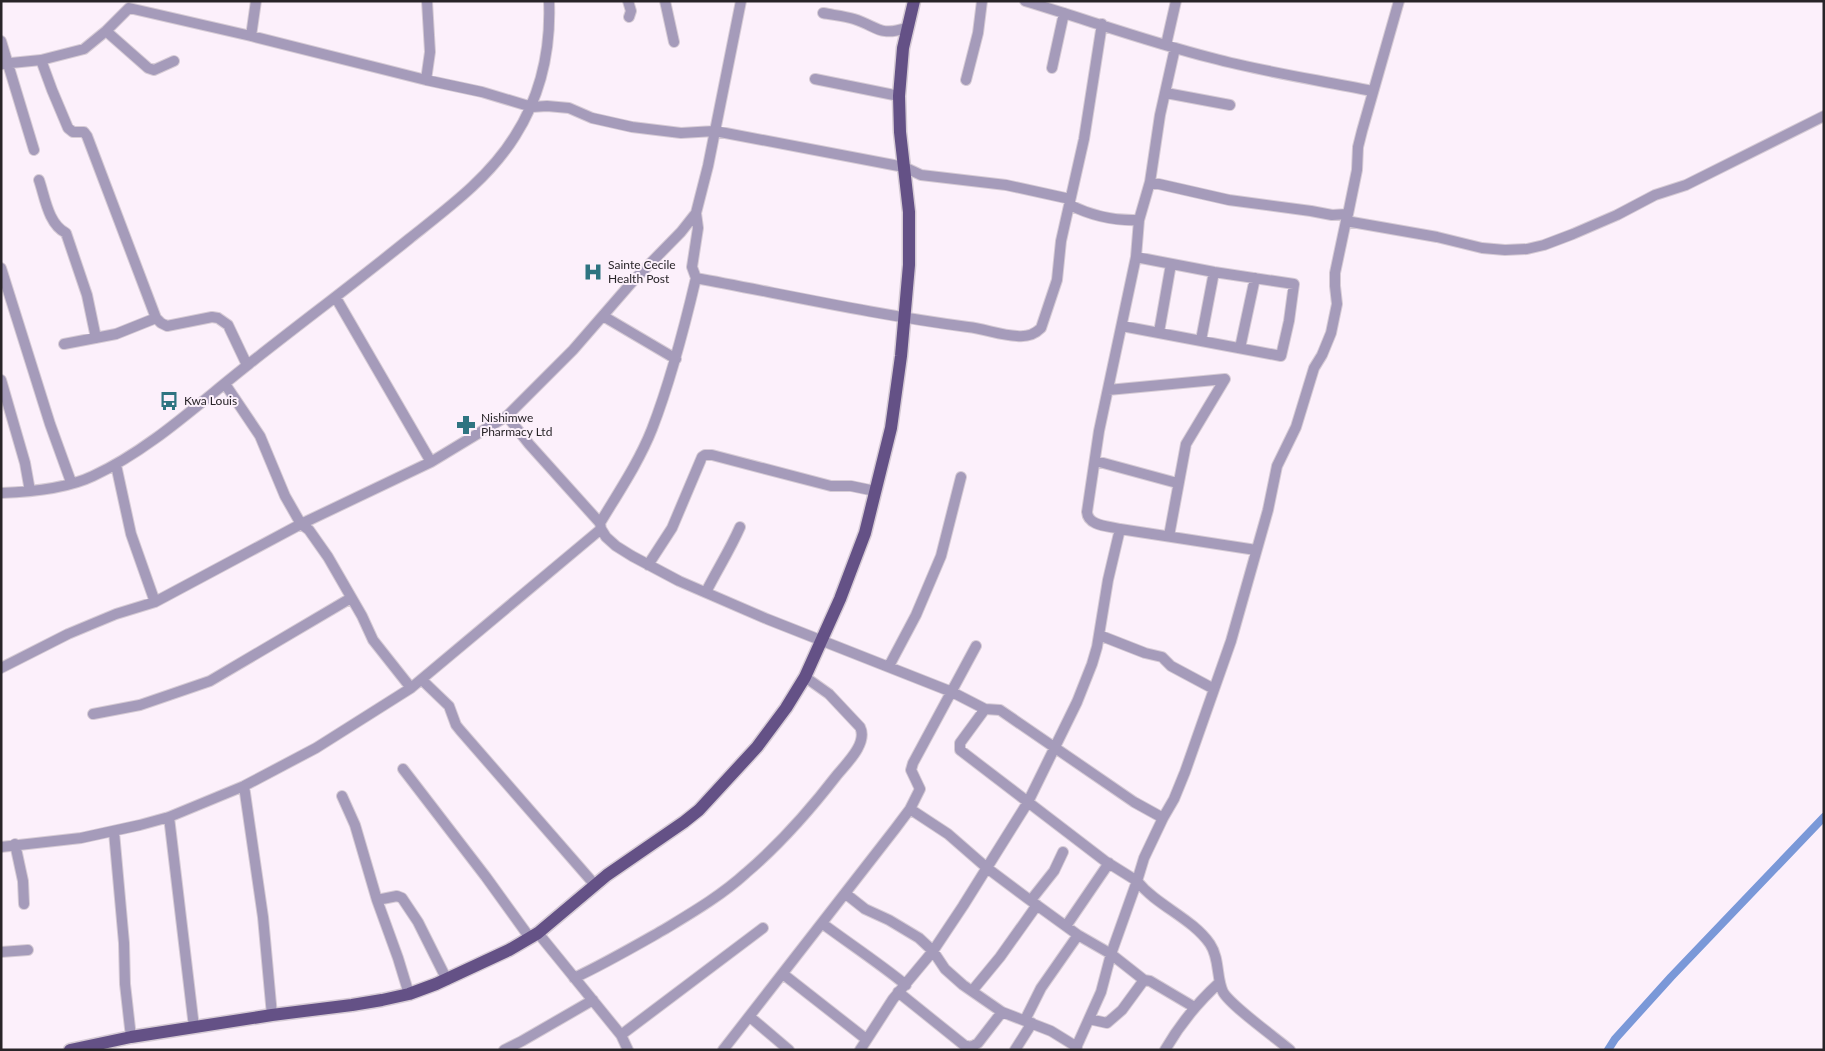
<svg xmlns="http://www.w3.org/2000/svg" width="1825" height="1051" font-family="Lato,sans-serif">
  <rect width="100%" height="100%" fill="#fcf0fb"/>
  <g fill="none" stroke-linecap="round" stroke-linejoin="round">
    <path stroke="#7a98d8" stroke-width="8" d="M1608 1050 1615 1039 1671 977 1824 817"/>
    <g stroke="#d6cbd5" stroke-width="12">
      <path id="minor" d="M628 1 631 11 629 17
        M665 1 674 42
        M1025 1C1088 20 1149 42 1212 58 1264 72 1319 80 1372 91
        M823 13C833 15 844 16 854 19 877 26 879 37 906 28
        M106 31 148 68 154 70 174 61
        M251 36 256 1
        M1 41 34 150
        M1166 45 1176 1
        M41 60 52 90 68 128 73 132H84L87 136 156 318 161 323 167 326 212 317 218 318 228 325 247 365
        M1 64 41 60 84 49 106 31 129 8 251 36 426 80 482 92 532 107 547 106 569 108 592 118 632 127 681 133 715 131 904 167 921 175 1006 185 1070 199
        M1052 68 1064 13
        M815 79 899 96
        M426 80 430 52 427 1
        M966 80 978 33 982 1
        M1166 93 1230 105
        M39 180C45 197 48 224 66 233L87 295 96 338
        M1150 182 1160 115 1175 48
        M1070 205C1092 216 1115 221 1139 220
        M696 213 698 228 692 267 696 278
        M1348 214 1357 170 1358 147 1362 131 1399 1
        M1 268 50 424 71 482
        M336 298 431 462
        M603 316 676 359
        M1122 326 1281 356 1289 321 1294 284 1214 272 1136 257
        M1159 332 1171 264
        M1201 340 1214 272
        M64 344 116 334 156 318
        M1240 348 1255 278
        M1 380 25 463 30 491
        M225 384 260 436 285 496 301 524 309 530 328 557 362 616 373 640 411 688
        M1108 390 1225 379 1186 444 1169 536
        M507 416 529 444 600 523 601 529 606 537 616 546 632 556 679 581 767 619 952 692 985 709 1000 710 1134 802 1163 818 1144 858 1137 881C1157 906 1192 918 1210 944 1220 959 1216 977 1223 992 1231 1006 1276 1038 1290 1050
        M1096 461 1177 483
        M116 465 131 534 155 602
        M1 493C29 492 68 488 93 476 151 449 199 403 249 364 302 322 356 282 409 239 448 208 489 178 515 136 541 95 551 49 549 1
        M600 523C618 493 639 462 652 429 671 380 684 329 696 278 787 295 877 315 968 327 985 329 1000 335 1017 336 1026 337 1034 335 1041 328L1057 280 1061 241 1084 139 1102 24
        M1120 529 1256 550
        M648 565 672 528 702 457 705 455H712L831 486H851L875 491
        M706 592C717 570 730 550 740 527
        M1099 635 1145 653 1162 657 1171 666 1214 689
        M889 666 916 615 941 556 961 477
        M1 668 68 634 116 614 155 602 301 524 431 462 507 416 573 350 633 281 681 232 696 213 708 166 741 1
        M422 680 449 706 456 725 460 730 595 885
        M985 709 960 743V750L1105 861 1137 881 1111 954 1101 992 1075 1050
        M93 714 140 705 210 681 351 598
        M403 769 486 877 530 938
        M244 786 263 917 272 1015
        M342 796 355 825 377 900 397 896 402 898 418 922 447 980
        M910 809 948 834 987 868 1027 898 1078 935 1111 954 1144 980
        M169 817 194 1027
        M1163 818 1174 799 1185 772 1231 641 1268 510 1277 466 1296 427 1314 368 1322 355 1331 333 1337 304 1335 286V273L1346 221
        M114 832 124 943 125 984 131 1037
        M15 844 23 881 24 904
        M1 847 81 838 140 825 169 817 244 786 316 748 411 688 601 529
        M846 894 865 909 889 920 919 938 933 951 945 969 963 985 1002 1012 1051 1031 1077 1047
        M377 900 398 958 409 994
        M1031 900 1054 871 1063 852
        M823 924C850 944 879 963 906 985
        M1066 926 1109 863
        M538 933 621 1035 628 1050
        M1 952 28 950
        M783 974 866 1039
        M574 978C606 963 635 946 665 929 693 912 722 895 746 873 780 844 810 810 837 775 847 763 868 743 860 727L829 694 805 677
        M972 991 1000 957 1037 905
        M898 992 964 1045 971 1047 978 1043 1002 1012
        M750 1017 789 1050
        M1089 1019 1107 1023 1122 1010 1144 980 1150 981 1194 1007
        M1025 1020 1041 988 1078 935
        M621 1035 763 928
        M504 1050 522 1041 593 1000
        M723 1050 895 829 910 809 920 789 911 770 913 763 976 646
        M860 1050 893 999 933 951 963 906 1028 802 1077 702 1092 664 1097 647 1108 580 1120 529C1108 526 1088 526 1087 512L1099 431 1136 257 1139 220 1150 182 1229 200 1311 211 1332 215 1348 214 1346 221 1437 237 1482 248 1505 250 1527 249 1544 245 1573 234 1617 215 1655 195 1686 185 1824 116
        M1015 1050 1032 1023
        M1165 1050C1180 1024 1198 1002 1220 982"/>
    </g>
    <g stroke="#d6cbd5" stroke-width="15">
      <path id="major" d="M70 1050 131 1037 272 1015 352 1005 382 1000 409 994 436 984 509 950 538 933 607 875 684 822 699 810 757 747 786 708 805 677 840 599 865 533 891 428 901 356 909 265V212L900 132 899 96 903 48 914 1"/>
    </g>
    <use href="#minor" stroke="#a59bba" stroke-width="10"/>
    <use href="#major" stroke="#645186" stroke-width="12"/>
  </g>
  <defs>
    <g id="hospital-bare" transform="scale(1.5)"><path d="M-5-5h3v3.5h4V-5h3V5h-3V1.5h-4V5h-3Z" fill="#2e7481" stroke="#fcf0fb" stroke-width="2.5" paint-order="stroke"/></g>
    <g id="bus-bare" transform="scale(1.5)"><path d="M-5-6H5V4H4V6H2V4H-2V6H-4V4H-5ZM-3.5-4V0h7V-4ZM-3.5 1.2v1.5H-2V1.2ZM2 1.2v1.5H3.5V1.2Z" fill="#2e7481" stroke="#fcf0fb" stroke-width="2.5" paint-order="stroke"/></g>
    <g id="pharmacy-bare" transform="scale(1.5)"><path d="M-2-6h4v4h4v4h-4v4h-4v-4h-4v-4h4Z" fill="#2e7481" stroke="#fcf0fb" stroke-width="2.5" paint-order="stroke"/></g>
  </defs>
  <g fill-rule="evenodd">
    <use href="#hospital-bare" x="593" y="272"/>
    <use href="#bus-bare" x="169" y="401"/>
    <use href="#pharmacy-bare" x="466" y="425"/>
  </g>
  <g text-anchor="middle" stroke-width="4" stroke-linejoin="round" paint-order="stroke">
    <g font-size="12" fill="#282428" stroke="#fcf0fb" text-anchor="start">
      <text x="608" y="269">Sainte Cecile<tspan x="608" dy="14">Health Post</tspan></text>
      <text x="184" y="405">Kwa Louis</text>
      <text x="481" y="422">Nishimwe<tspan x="481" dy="14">Pharmacy Ltd</tspan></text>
    </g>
  </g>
  <rect width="1825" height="1051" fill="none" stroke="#282428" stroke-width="5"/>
</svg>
